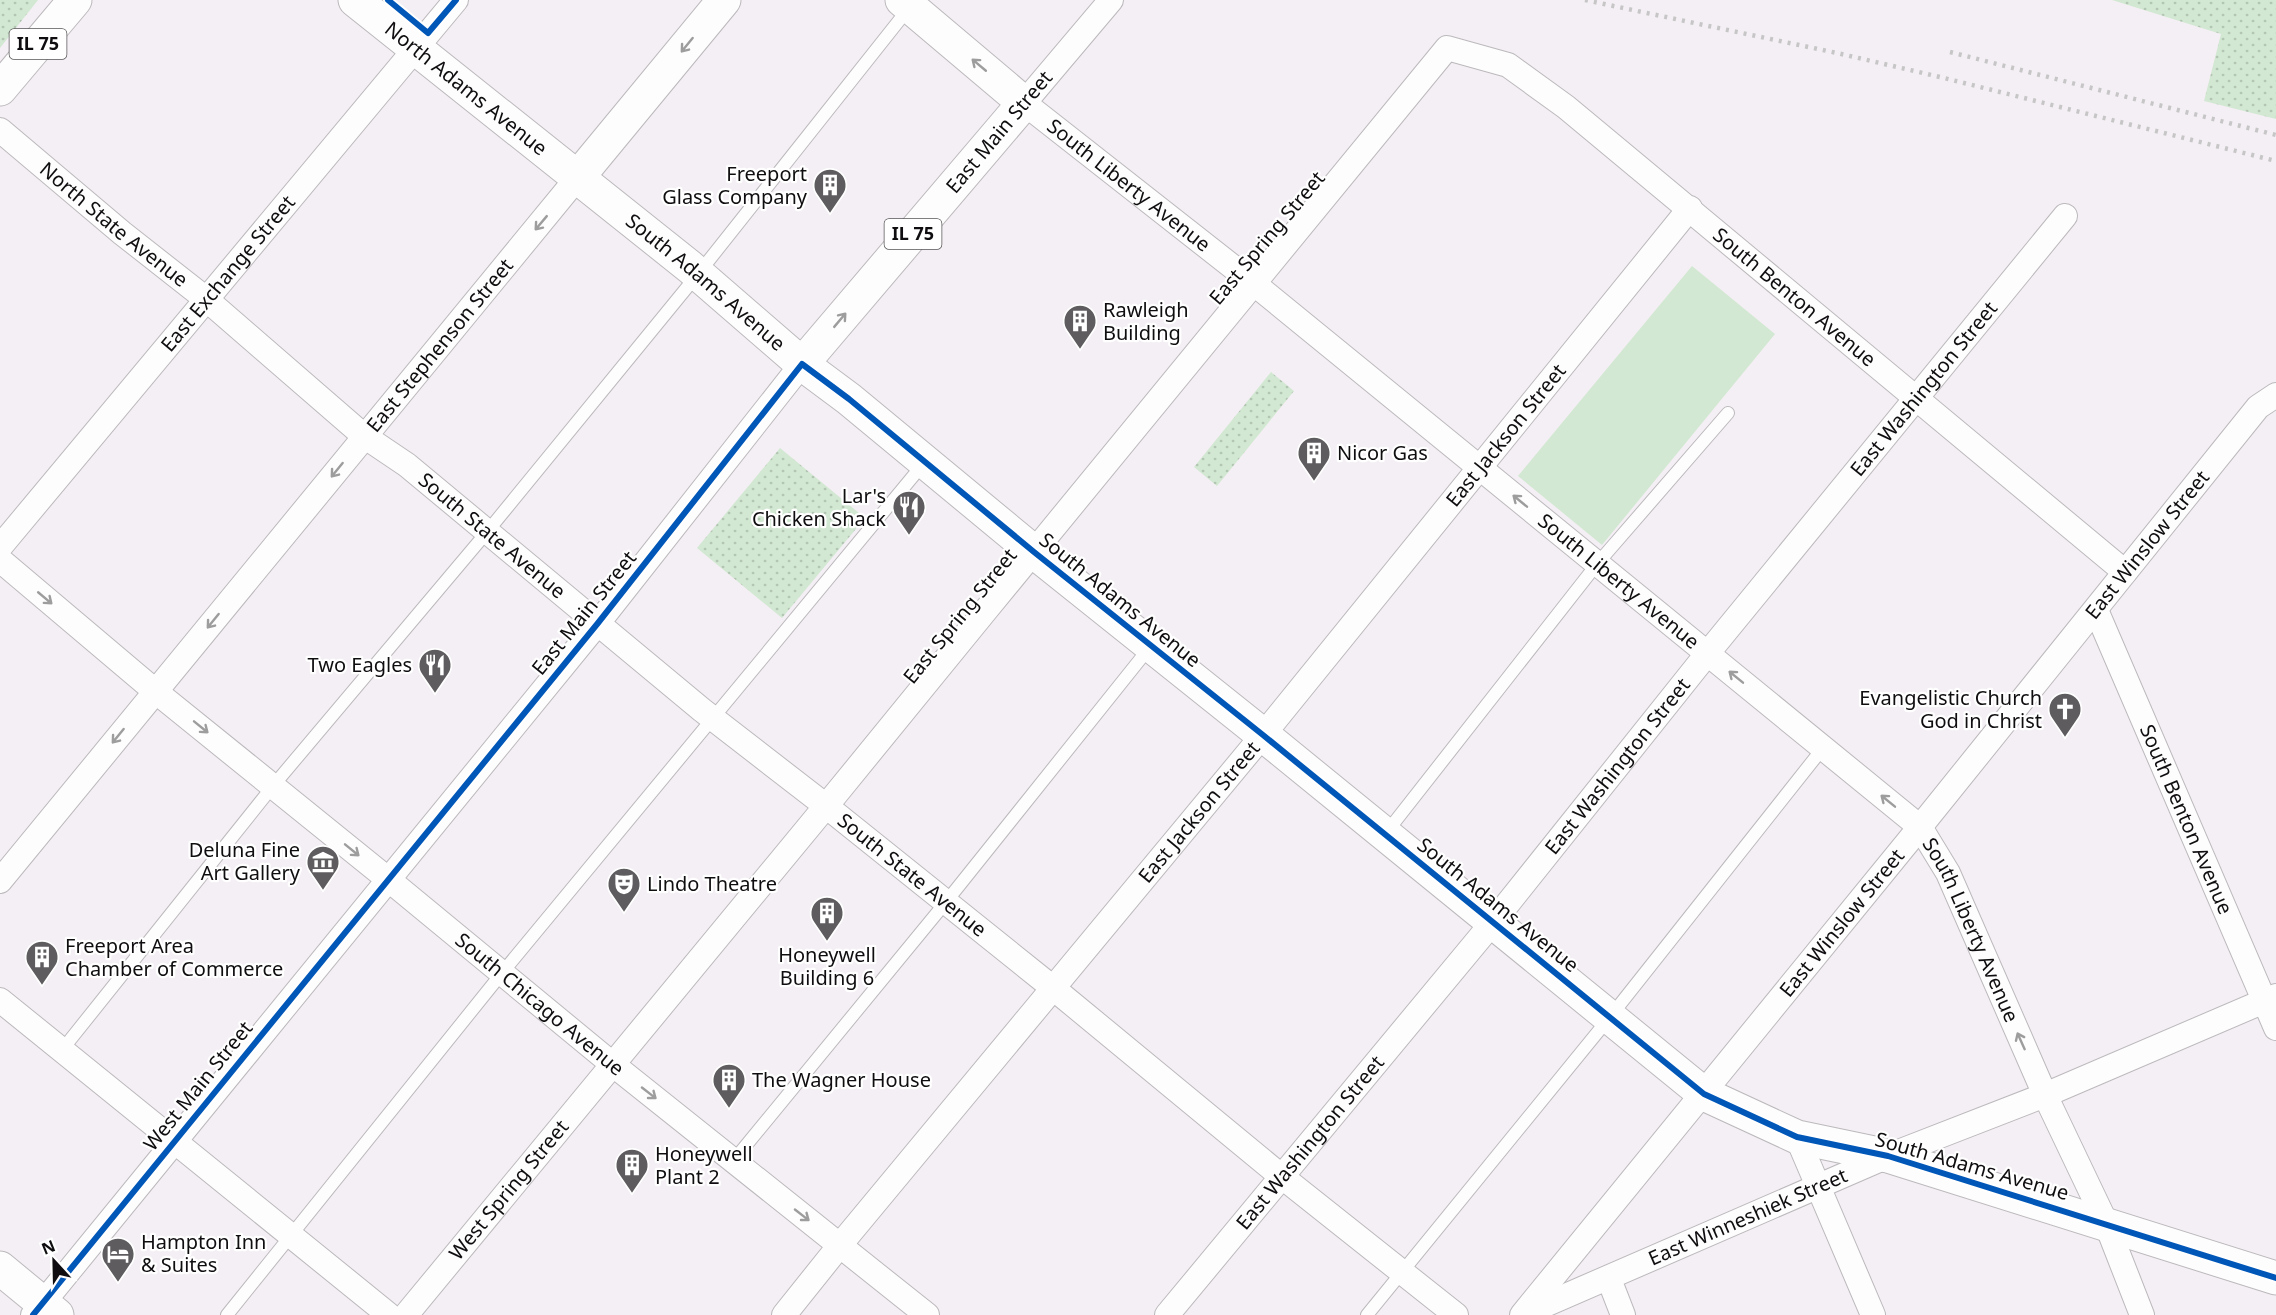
<svg xmlns="http://www.w3.org/2000/svg" width="2276" height="1315" font-family="'Noto Sans',sans-serif">
  <defs>
    <pattern id="green-dots" width="8" height="8" patternUnits="userSpaceOnUse" patternTransform="scale(1.5)"><rect width="8" height="8" fill="#d2e8d2"/><path d="M2 2h.1M6 6h.1" fill="none" stroke="#b3c6b3" stroke-width="1.8" stroke-linecap="round"/></pattern>
  </defs>
  <rect width="100%" height="100%" fill="#f4eff4"/>
  <path fill="url(#green-dots)" d="M0 0H38L0 48Z
    M2112 0H2276V119L2204 101 2221 34Z
    M1271 372 1294 391 1217 486 1194 467Z
    M780 448 865 518 782 618 697 548Z"/>
  <path fill="#d2e8d2" d="M1692 266 1775 334 1602 545 1518 476Z"/>
  <g fill="none" stroke-linecap="round" stroke-linejoin="round">
    <g stroke="#bcb9bc" stroke-width="14">
      <path id="lane" d="M1386 833 1597 564 1728 413
        M62 1050 273 786 487 532 698 274 909 8
        M734 1160 946 902 1150 647
        M227 1315 502 973 924 463
        M1367 1315 1610 1017 1823 748"/>
    </g>
    <g stroke="#bcb9bc" stroke-width="26">
      <g id="street">
        <path id="s1" d="M1111 0 1024 103 1252 282 1920 827 1948 873 2045 1095 2106 1223 2142 1315"/>
        <path id="s2" d="M0 130 122 233 206 299 364 436 407 465 702 710 826 806 1053 988 1281 1176 1456 1315"/>
        <path id="s3" d="M0 547 456 0"/>
        <path id="s4" d="M0 560 155 691 389 880 611 1063 927 1315"/>
        <path id="s5" d="M2096 610 2276 1028"/>
        <path id="s6" d="M0 881 578 177"/>
        <path d="M0 1000 389 1315"/>
        <path d="M1797 1137 1873 1315"/>
        <path d="M1609 1279 1623 1315"/>
        <path id="s7" d="M1524 1314 1888 1156 2045 1095 2276 996"/>
        <path d="M33 1315 598 623 802 364"/>
        <path id="s8" d="M406 1315C546 1143 690 973 831 800 1036 549 1240 297 1447 48L1508 65 1566 107 2125 572"/>
        <path id="s9" d="M784 1315 840 1245 1263 735 1690 208"/>
        <path id="s10" d="M1167 1315 1493 922 1707 654 2065 216"/>
        <path id="s11" d="M1522 1315 1920 827 2258 407 2276 395"/>
      </g>
    </g>
    <g stroke="#bcb9bc" stroke-width="35">
      <path id="secondary" d="M802 364 849 399 1034 552 1263 735 1704 1094 1797 1137 1888 1156 2276 1278
        M0 1268 57 1315"/>
    </g>
    <g stroke="#bcb9bc" stroke-width="35">
      <g id="primary">
        <path id="s12" d="M355 0 690 267 802 364 1024 103 902 0"/>
        <path d="M0 89 75 0"/>
        <path d="M578 177 724 0"/>
      </g>
    </g>
    <use href="#lane" stroke="#fdfdfd" stroke-width="12"/>
    <use href="#street" stroke="#fdfdfd" stroke-width="24"/>
    <use href="#secondary" stroke="#fdfdfd" stroke-width="33"/>
    <use href="#primary" stroke="#fdfdfd" stroke-width="33"/>
    <path stroke="#c7c6c7" stroke-width="4.5" stroke-dasharray="3 6" stroke-linecap="butt" d="M1585 0 1837 53 1940 77 2276 161
      M1950 52 2276 135"/>
    <g stroke="#fff" stroke-width="10">
      <path id="cycleway" d="M388 0 428 33 456 0
        M33 1315 598 623 802 364 849 399 1034 552 1263 735 1704 1094 1797 1137 1888 1156 2276 1278"/>
    </g>
    <use href="#cycleway" stroke="#0057b8" stroke-width="6"/>
  </g>
  <defs><path id="oneway-shaft" d="M-6 0H5M1.5-3L5.5 0L1.5 3" fill="none" stroke-width="1.6" stroke-linecap="round" stroke-linejoin="round" transform="scale(1.5)"/></defs>
  <g stroke="#9e9d9e">
    <use href="#oneway-shaft" transform="translate(687 45) rotate(129)"/>
    <use href="#oneway-shaft" transform="translate(979 65) rotate(-140)"/>
    <use href="#oneway-shaft" transform="translate(541 223) rotate(130)"/>
    <use href="#oneway-shaft" transform="translate(840 320) rotate(-50)"/>
    <use href="#oneway-shaft" transform="translate(337 470) rotate(129)"/>
    <use href="#oneway-shaft" transform="translate(1520 501) rotate(-141)"/>
    <use href="#oneway-shaft" transform="translate(45 598) rotate(40)"/>
    <use href="#oneway-shaft" transform="translate(213 621) rotate(129)"/>
    <use href="#oneway-shaft" transform="translate(1736 677) rotate(-141)"/>
    <use href="#oneway-shaft" transform="translate(201 727) rotate(39)"/>
    <use href="#oneway-shaft" transform="translate(118 736) rotate(129)"/>
    <use href="#oneway-shaft" transform="translate(1888 801) rotate(-141)"/>
    <use href="#oneway-shaft" transform="translate(352 850) rotate(39)"/>
    <use href="#oneway-shaft" transform="translate(2021 1041) rotate(-114)"/>
    <use href="#oneway-shaft" transform="translate(649 1093) rotate(38)"/>
    <use href="#oneway-shaft" transform="translate(802 1215) rotate(38)"/>
  </g>
  <defs>
    <g id="building-pin" transform="scale(1.725)"><path d="M0 17L-7.5 6A9.5 9.5 0 1 1 7.5 6Z" fill="#5f5c5f" stroke="#fff"/><path d="M-4-6H4V6H1V3H-1V6H-4ZM-2.5-4.3h1.7v1.8h-1.7ZM.8-4.3h1.7v1.8H.8ZM-2.5-1h1.7V.8h-1.7ZM.8-1h1.7V.8H.8Z" fill="#fff"/></g>
    <g id="restaurant-pin" transform="scale(1.725)"><path d="M0 17L-7.5 6A9.5 9.5 0 1 1 7.5 6Z" fill="#5f5c5f" stroke="#fff"/><path d="M-5-6h1v4h1v-4h1v4h1v-4h1v5L-1.5 .5V6h-2V.5L-5-1ZM5-6V6H3V1.5H1.5Q1.5-4 5-6Z" fill="#fff"/></g>
    <g id="church-pin" transform="scale(1.725)"><path d="M0 17L-7.5 6A9.5 9.5 0 1 1 7.5 6Z" fill="#5f5c5f" stroke="#fff"/><path d="M-1.2-6h2.4v3.5h3.3v2.4h-3.3V6h-2.4V-.1h-3.3v-2.4h3.3Z" fill="#fff"/></g>
    <g id="museum-pin" transform="scale(1.725)"><path d="M0 17L-7.5 6A9.5 9.5 0 1 1 7.5 6Z" fill="#5f5c5f" stroke="#fff"/><path d="M0-6L6-3V-2H-6V-3ZM-5-1h2V3h-2ZM-1-1h2V3h-2ZM3-1h2V3H3ZM-6 4H6V6H-6Z" fill="#fff"/></g>
    <g id="theatre-pin" transform="scale(1.725)"><path d="M0 17L-7.5 6A9.5 9.5 0 1 1 7.5 6Z" fill="#5f5c5f" stroke="#fff"/><path d="M-5-5.5Q0-4 5-5.5V0Q5 5 0 6Q-5 5-5 0ZM-3.3-2.5H-1v1.5H-3.3ZM1-2.5H3.3v1.5H1ZM-2.8 1Q0 5.5 2.8 1Z" fill="#fff"/></g>
    <g id="hotel-pin" transform="scale(1.725)"><path d="M0 17L-7.5 6A9.5 9.5 0 1 1 7.5 6Z" fill="#5f5c5f" stroke="#fff"/><path d="M-6-4.5h1.5V1H6V5H4.5V3h-9V5H-6ZM-4 0a1.8 1.8 0 1 1 3.6 0ZM.5 0V-2.5h3Q6-2.5 6 0Z" fill="#fff"/></g>
  </defs>
  <g fill-rule="evenodd">
    <use href="#building-pin" x="830" y="185"/>
    <use href="#building-pin" x="1080" y="321"/>
    <use href="#building-pin" x="1314" y="453"/>
    <use href="#restaurant-pin" x="909" y="507"/>
    <use href="#restaurant-pin" x="435" y="665"/>
    <use href="#church-pin" x="2065" y="709"/>
    <use href="#museum-pin" x="323" y="862"/>
    <use href="#theatre-pin" x="624" y="884"/>
    <use href="#building-pin" x="827" y="913"/>
    <use href="#building-pin" x="42" y="957"/>
    <use href="#building-pin" x="729" y="1080"/>
    <use href="#building-pin" x="632" y="1165"/>
    <use href="#hotel-pin" x="118" y="1254"/>
  </g>
  <g text-anchor="middle" stroke-width="4.5" stroke-linejoin="round" paint-order="stroke">
    <g fill="#fff" stroke="#575657" stroke-width="1.5">
      <rect x="9.5" y="29" width="57" height="30" rx="4.5"/>
      <rect x="884.5" y="219" width="57" height="30" rx="4.5"/>
    </g>
    <g font-size="18" font-weight="bold" fill="#0f0d0f">
      <text x="38" y="50">IL 75</text>
      <text x="913" y="240">IL 75</text>
    </g>
    <g font-size="20" fill="#0f0d0f" stroke="#fff">
      <text dy="7" stroke="none"><textPath href="#s12" startOffset="142">North Adams Avenue</textPath></text>
      <text transform="translate(999 132) rotate(-50)" y="7">East Main Street</text>
      <text dy="7" stroke="none"><textPath href="#s1" startOffset="268">South Liberty Avenue</textPath></text>
      <text dy="7" stroke="none"><textPath href="#s2" startOffset="148">North State Avenue</textPath></text>
      <text transform="translate(1267 238) rotate(-50)" y="7">East Spring Street</text>
      <text dy="7" stroke="none"><textPath href="#s3" startOffset="356">East Exchange Street</textPath></text>
      <text dy="7" stroke="none"><textPath href="#s12" startOffset="450">South Adams Avenue</textPath></text>
      <text dy="7" stroke="none"><textPath href="#s8" startOffset="2072">South Benton Avenue</textPath></text>
      <text dy="7" stroke="none"><textPath href="#s6" startOffset="693">East Stephenson Street</textPath></text>
      <text dy="7" stroke="none"><textPath href="#s10" startOffset="1196">East Washington Street</textPath></text>
      <text dy="7" stroke="none"><textPath href="#s9" startOffset="1138">East Jackson Street</textPath></text>
      <text dy="7" stroke="none"><textPath href="#s2" startOffset="638">South State Avenue</textPath></text>
      <text dy="7" stroke="none"><textPath href="#s11" startOffset="992">East Winslow Street</textPath></text>
      <text dy="7" stroke="none"><textPath href="#s1" startOffset="898">South Liberty Avenue</textPath></text>
      <text transform="translate(1120 600) rotate(39)" y="7">South Adams Avenue</text>
      <text transform="translate(584 613) rotate(-51)" y="7">East Main Street</text>
      <text transform="translate(960 616) rotate(-51)" y="7">East Spring Street</text>
      <text dy="7" stroke="none"><textPath href="#s10" startOffset="710">East Washington Street</textPath></text>
      <text dy="7" stroke="none"><textPath href="#s9" startOffset="652">East Jackson Street</textPath></text>
      <text dy="7" stroke="none"><textPath href="#s5" startOffset="228">South Benton Avenue</textPath></text>
      <text dy="7" stroke="none"><textPath href="#s2" startOffset="1178">South State Avenue</textPath></text>
      <text transform="translate(1498 905) rotate(39)" y="7">South Adams Avenue</text>
      <text dy="7" stroke="none"><textPath href="#s11" startOffset="506">East Winslow Street</textPath></text>
      <text dy="7" stroke="none"><textPath href="#s1" startOffset="1402">South Liberty Avenue</textPath></text>
      <text dy="7" stroke="none"><textPath href="#s4" startOffset="699">South Chicago Avenue</textPath></text>
      <text transform="translate(198 1086) rotate(-51)" y="7">West Main Street</text>
      <text dy="7" stroke="none"><textPath href="#s10" startOffset="224">East Washington Street</textPath></text>
      <text transform="translate(1972 1166) rotate(16)" y="7">South Adams Avenue</text>
      <text dy="7" stroke="none"><textPath href="#s8" startOffset="162">West Spring Street</textPath></text>
      <text dy="7" stroke="none"><textPath href="#s7" startOffset="244">East Winneshiek Street</textPath></text>
    </g>
    <g font-size="20" fill="#0f0d0f" stroke="#fff" text-anchor="start">
      <text x="807" y="181" text-anchor="end">Freeport<tspan x="807" dy="23">Glass Company</tspan></text>
      <text x="1103" y="317">Rawleigh<tspan x="1103" dy="23">Building</tspan></text>
      <text x="1337" y="460">Nicor Gas</text>
      <text x="886" y="503" text-anchor="end">Lar's<tspan x="886" dy="23">Chicken Shack</tspan></text>
      <text x="412" y="672" text-anchor="end">Two Eagles</text>
      <text x="2042" y="705" text-anchor="end">Evangelistic Church<tspan x="2042" dy="23">God in Christ</tspan></text>
      <text x="300" y="857" text-anchor="end">Deluna Fine<tspan x="300" dy="23">Art Gallery</tspan></text>
      <text x="647" y="891">Lindo Theatre</text>
      <text x="65" y="953">Freeport Area<tspan x="65" dy="23">Chamber of Commerce</tspan></text>
      <text x="827" y="962" text-anchor="middle">Honeywell<tspan x="827" dy="23">Building 6</tspan></text>
      <text x="752" y="1087">The Wagner House</text>
      <text x="655" y="1161">Honeywell<tspan x="655" dy="23">Plant 2</tspan></text>
      <text x="141" y="1249">Hampton Inn<tspan x="141" dy="23">&amp; Suites</tspan></text>
    </g>
  </g>
  <g transform="translate(54 1261) rotate(338)" stroke="#ffffff" stroke-width="4.5" paint-order="stroke">
  <path d="M0-4.5L10 22L0 15L-10 22Z" fill="#0f0d0f"/>
  <text y="-9" font-size="16" font-weight="bold" text-anchor="middle" fill="#0f0d0f">N</text>
  </g>
</svg>
